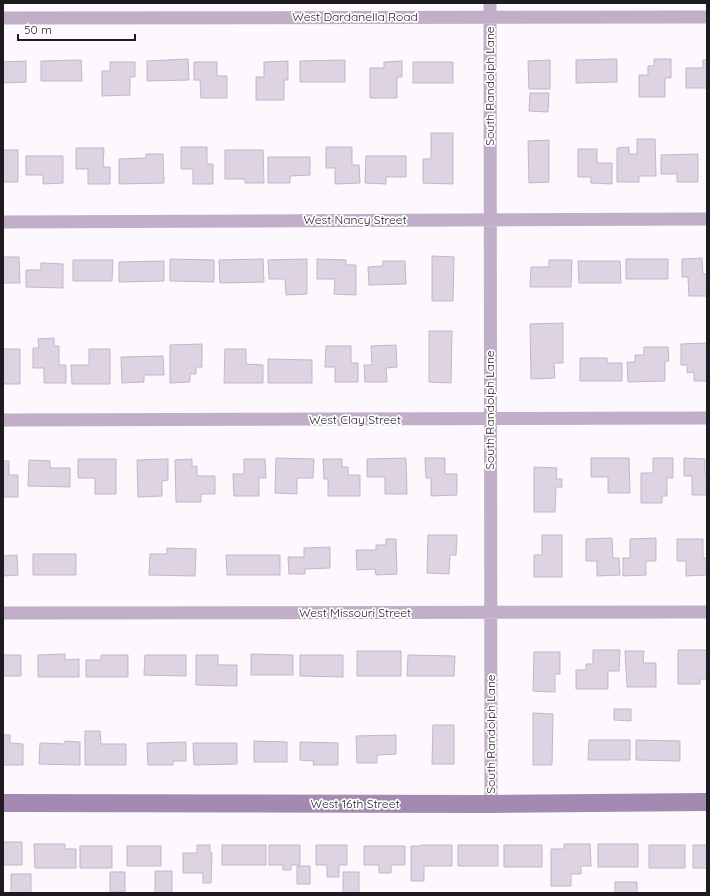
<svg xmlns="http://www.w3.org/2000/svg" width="710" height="896" font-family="Quicksand,sans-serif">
  <rect width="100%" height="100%" fill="#fcf8fe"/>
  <path fill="#ddd3e2" stroke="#c1b7c5" d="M188 59 189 80 147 81V61Z
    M617 59V82L576 83V60Z
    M654 59H671V78H665V97H639V75H648V66H654Z
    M81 60 82 81H41V61Z
    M345 60V82H300V61Z
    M550 60V89H529L528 61Z
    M703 60H707V88H686V68H703Z
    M26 61V82L3 83V62Z
    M288 61V80H284V100H256V77H264V62Z
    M402 61V77H397V98H370V68H384V62Z
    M110 62H135V77H130V95L102 96V71H110Z
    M194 62H217V76H227V98H201L200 80H194Z
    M413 62H453V83H413Z
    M530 93H549L548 112 529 111Z
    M431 133H453V184L423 183V159H431Z
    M637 139H655L656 176H639V182H617V148L629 147V154H637Z
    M549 140V182L529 183 528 141Z
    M181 147H207V164H213V184H193V169H181Z
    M326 147H352V165H359L360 183 335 184V168H326Z
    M76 148H104L103 167H110V184H88V169H76Z
    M578 149H597V163H612V184L591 183V177H578Z
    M3 150H18V182H3Z
    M225 150H263L264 183H245V179H225Z
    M146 154H163L164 183 119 184V159L146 158Z
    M698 154V182H677V174H661V155Z
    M26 156H63V183L43 184V175H26Z
    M366 156H406V177H386V184L365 183Z
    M268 157H310V175L290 176V183H268Z
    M432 256 454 257 453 301H432Z
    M3 257H19L20 283H3Z
    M702 258 703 274H707V296H689L688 277H682V259Z
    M170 259 214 260V282L170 281Z
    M263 259 264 282 220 283 219 260Z
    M307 259V294L286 295 285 279H269L268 260Z
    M317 259 346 260V265H356V295L334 294 335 279H317Z
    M626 259H668V279H626Z
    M73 260H113L112 281H73Z
    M549 260H572L571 287H530L531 267H549Z
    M164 261V281L119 282V262Z
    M383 261H405L406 284 369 285 368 267 383 266Z
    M578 261H620L621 283H579Z
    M41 263 63 264V288L26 287V270H41Z
    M563 323V363H554L555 378 531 379 530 324Z
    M429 331H452L451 383 429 382Z
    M54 338V346H59V365H66V383H44V368H33V348H39L38 339Z
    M707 343V381H694V372L687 373V365H681V344Z
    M202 344V367H196V374H190V382L170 383V345Z
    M396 345 397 367 386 368 387 382H365L364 365H372L371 346Z
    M326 346H351V363H358V382H335V367H325Z
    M644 347H668L669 361H665V381L628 382 627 362H635V355H644Z
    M3 349H20V384H3Z
    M89 349H110V384H72L71 365H89Z
    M225 349H246V364L263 365V383H224Z
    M163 356 164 375H144V382L122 383 121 357Z
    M580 358H607V363H622V381H580Z
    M268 359 312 360V383H268Z
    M276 458 314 459 313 478H297V494L275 493Z
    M406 458 407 494H385V477H367V459Z
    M425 458H445V474H457V495L431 496V478H426Z
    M591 458H629L630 493H608V477H591Z
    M653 458H673V478H667V496H662V503H641V473H653Z
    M684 458 705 459V473H707V495H692V476H684Z
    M78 459H116V494H95V478H78Z
    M168 459V480L162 481V496L138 497 137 460Z
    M192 459V467L197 466V476H215V494H201V502H176L175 460Z
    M244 459H265L266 478H259V496H234L233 474H244Z
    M323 459H342V467H348V475H360V496H328V479H324Z
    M29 460 50 461V468H70V487L28 486Z
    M3 461H9V475H18V497H3Z
    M534 467 557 468 556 479H562V487H556L555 512H534Z
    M428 535H457L456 555H450L449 574 427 573Z
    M542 535H562V577H534V555H542Z
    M612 538 613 558H619L620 575 597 576V561H586V539Z
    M656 538V561H646V575L623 576V558H630V539Z
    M386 539H396L397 574 376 575 375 569 357 570 356 550H376V545H386Z
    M677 539H703V558H707V575L686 576V561H677Z
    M330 547V568L305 569V574H289L288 557H304V548Z
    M167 548 196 549 195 576 149 575 150 554H167Z
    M33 554H76V575H33Z
    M17 555 18 575 3 576V556Z
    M226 555H280V575H227Z
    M593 650H620L619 671H608V689H576V670H586V664H593Z
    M678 650H707V679H700V684H678Z
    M357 651H401V676H357Z
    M625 651H644L643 663H656V687H627Z
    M534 652H560V674H555V692L533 691Z
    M65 654V660L79 659V677H38V655Z
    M251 654 293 655V675H251Z
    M3 655H21V676H3Z
    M101 655H128V677H86V660H101Z
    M145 655H186V676L144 675Z
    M196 655H218V665H237V686L196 685Z
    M300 655H343V677L300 676Z
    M408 655 455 656 454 676H407Z
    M614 709H631V721L614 720Z
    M533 713 553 714 552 765H533Z
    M433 725H454V764H432Z
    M85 731H100L101 744H126V765H85Z
    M3 735H10V743L23 744V765H3Z
    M396 735V754L377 755V763H357L356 736Z
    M589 740H630V760H588Z
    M636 740 680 741V761L636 760Z
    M65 741 80 742V765L39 764 40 743 65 744Z
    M254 741 287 742V762H254Z
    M186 742V761H173V765H148L147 743Z
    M300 742 338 743V765H313L314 761 300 760Z
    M193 743H237V764L194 765Z
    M3 842H22V865H3Z
    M34 844H65V849H76V868H35Z
    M564 844H590L591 866H581V874H571V886H551V849H564Z
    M598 844H638V867H598Z
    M197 845H210V853H212L211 883H203V873H183V853H197Z
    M222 845H266V865H222Z
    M269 845H300V865H291V870H283V865H269Z
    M316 845H347V865H339V877H327V865H316Z
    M421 845H452V866H424V881H411V846H421Z
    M458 845H498V866H458Z
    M504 845H542V867H504Z
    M649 845H685V868H649Z
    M693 845H707V868H693Z
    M80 846H112V868H80Z
    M127 846H161V866H127Z
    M364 846H405V865H391V873H379V865H364Z
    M297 866H310V884H297Z
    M155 871H172V893H155Z
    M110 872H125V892H110Z
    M343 872H359V893H343Z
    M11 874H31V893H11Z
    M615 882H637V893H615Z"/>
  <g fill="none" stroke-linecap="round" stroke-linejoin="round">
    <path stroke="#c1afc9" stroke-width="13" d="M490 3 491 804
      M3 18 707 17
      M3 222 707 219
      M3 420 707 418
      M3 613 707 612"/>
    <path stroke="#a48ab0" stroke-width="18" d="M3 803 491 804 707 802"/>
  </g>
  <g text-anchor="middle" stroke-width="3.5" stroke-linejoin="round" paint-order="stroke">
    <g font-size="12" fill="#1e1b20" stroke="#fff">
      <text x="355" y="21">West Dardanella Road</text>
      <text transform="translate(490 86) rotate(-90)" y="4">South Randolph Lane</text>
      <text x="355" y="224">West Nancy Street</text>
      <text transform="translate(490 410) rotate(-90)" y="4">South Randolph Lane</text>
      <text x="355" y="424">West Clay Street</text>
      <text x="355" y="617">West Missouri Street</text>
      <text transform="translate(491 734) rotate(-90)" y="4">South Randolph Lane</text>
      <text x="355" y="808">West 16th Street</text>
    </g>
  </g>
  <rect width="710" height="896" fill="none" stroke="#1e1b20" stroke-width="8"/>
  <path d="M18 34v6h117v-6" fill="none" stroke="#1e1b20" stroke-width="2"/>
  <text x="24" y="34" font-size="12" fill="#1e1b20" stroke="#ffffff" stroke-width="3" paint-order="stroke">50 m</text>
</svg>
